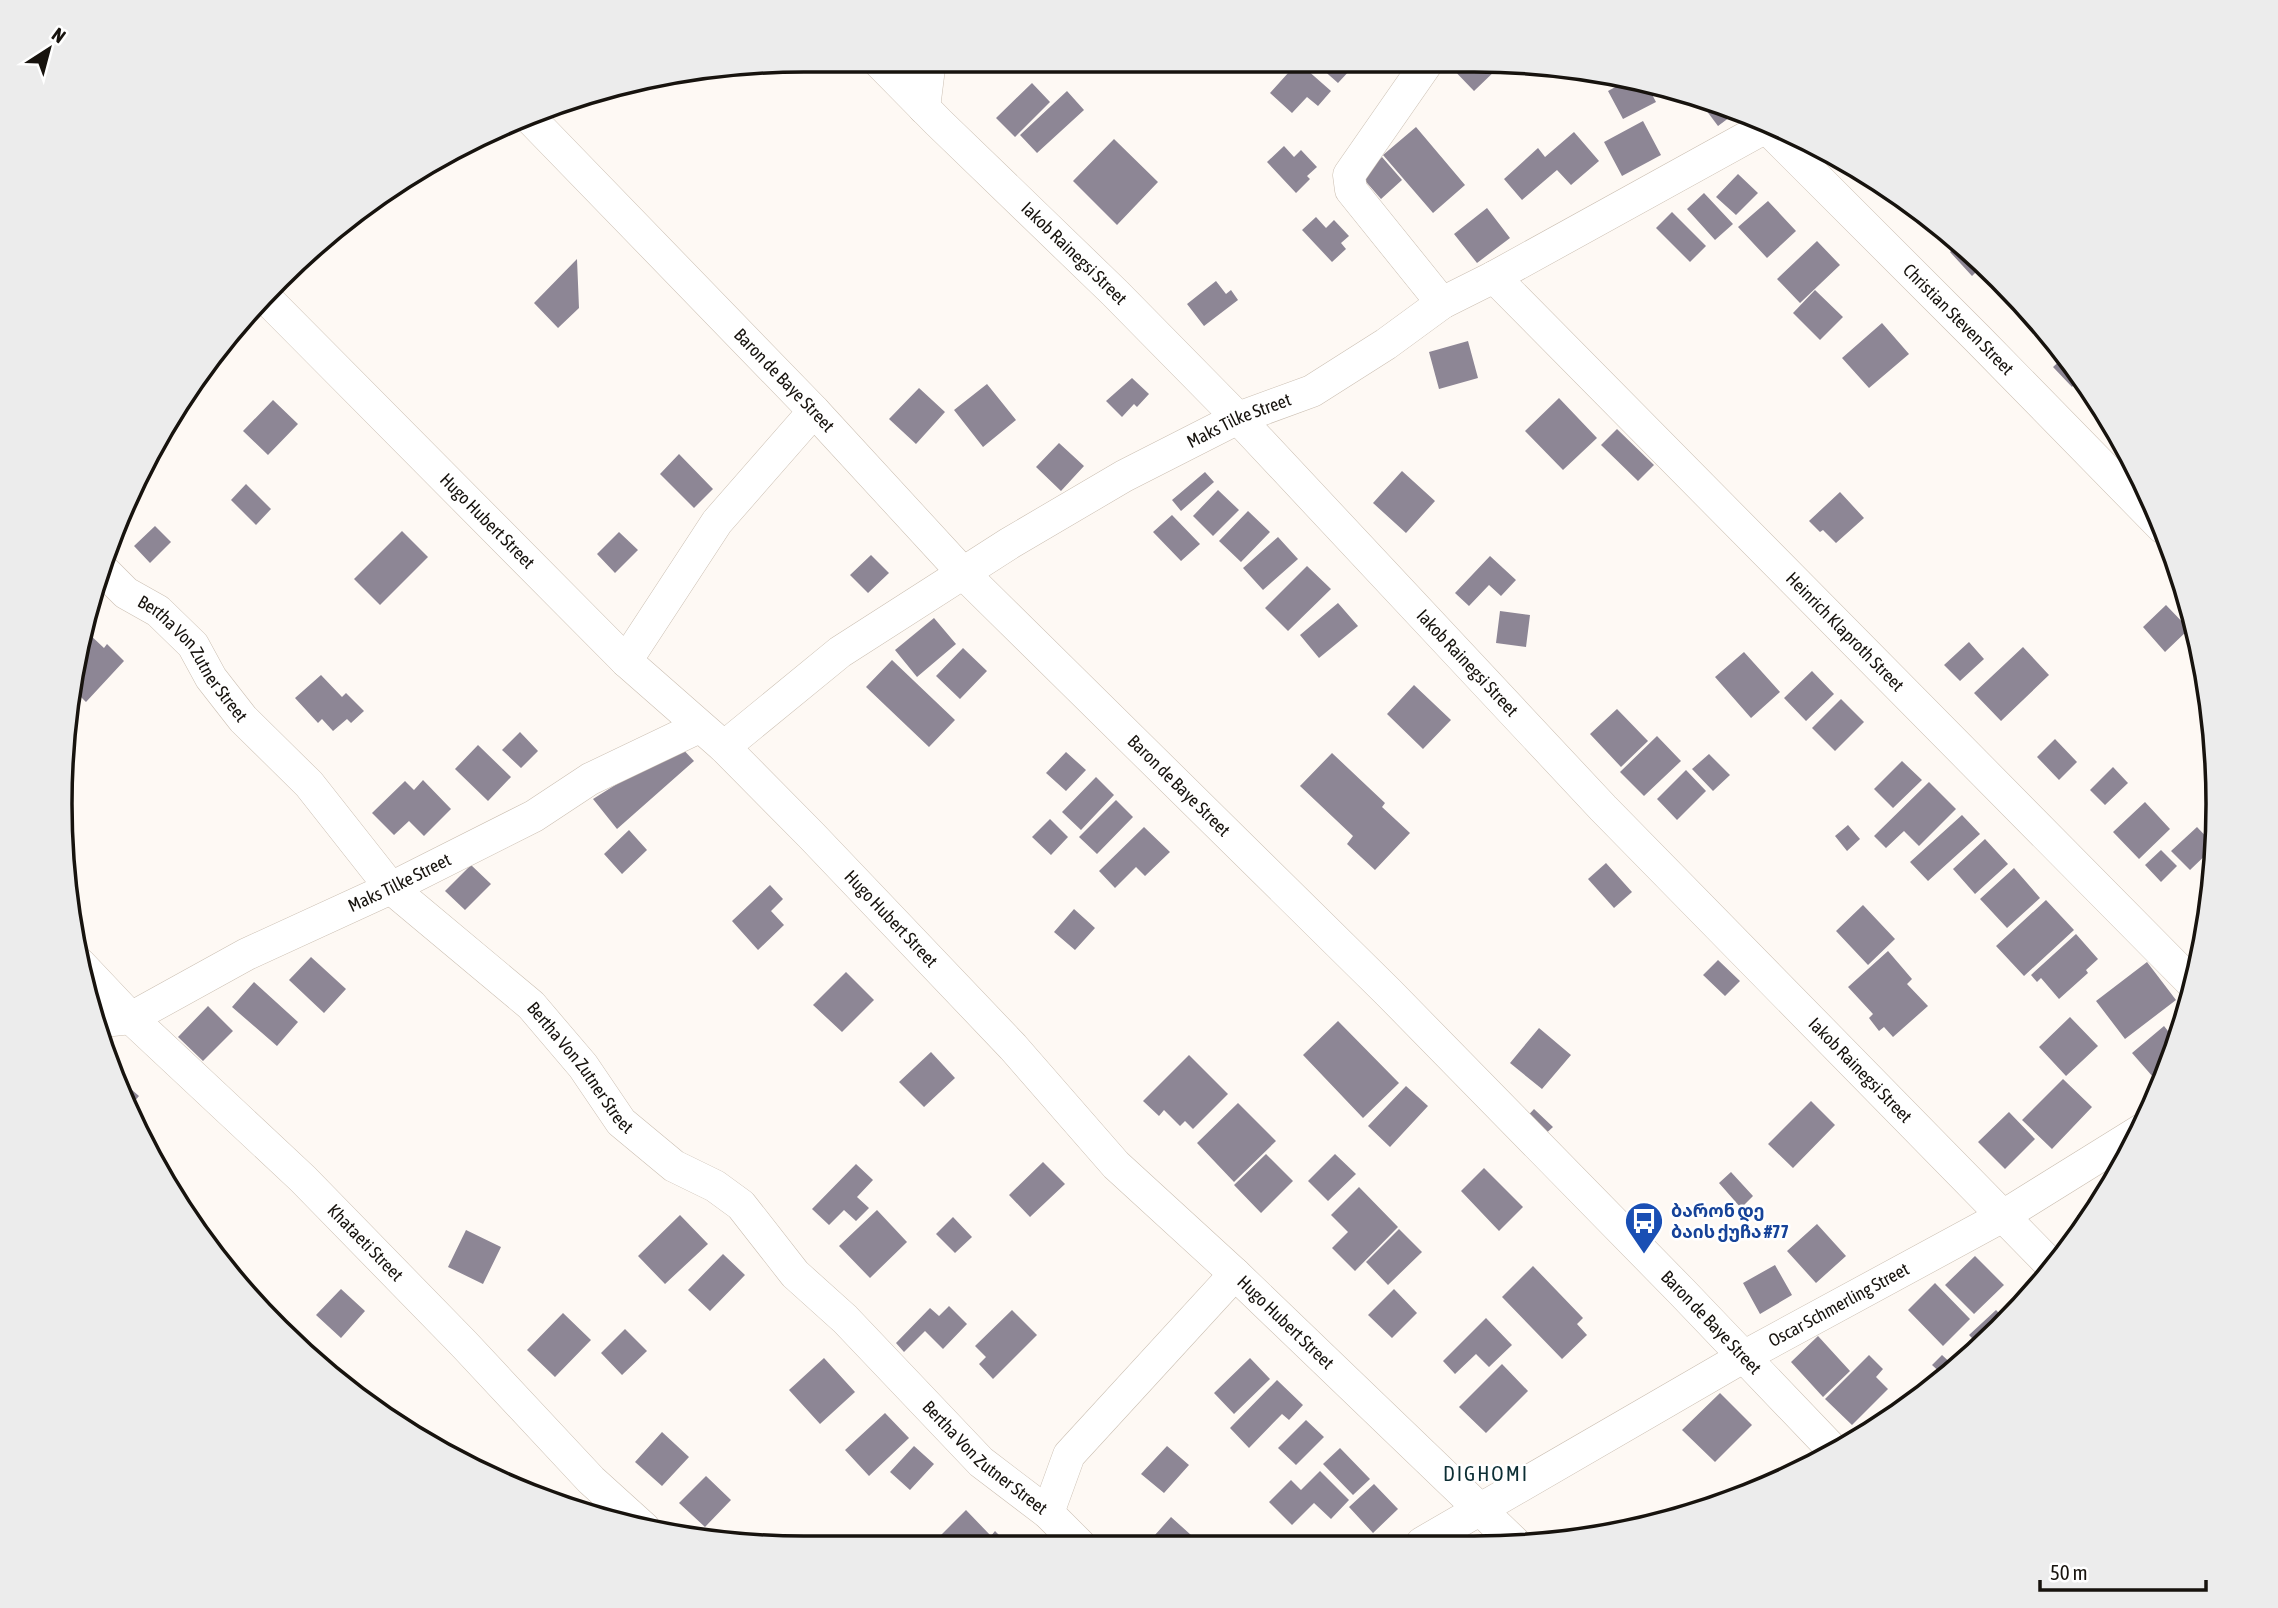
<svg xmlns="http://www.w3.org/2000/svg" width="2278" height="1608" font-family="'Asap Condensed','Noto Sans Georgian',sans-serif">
  <rect width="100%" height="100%" fill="#fef9f4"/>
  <path fill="#8d8695" d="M1312 60H1341L1351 69 1338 83Z
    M1453 60 1494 61 1499 67 1474 91 1448 64Z
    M1298 62 1331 91 1318 106 1307 97 1292 113 1270 93Z
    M1600 72H1603L1616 74 1605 80Z
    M1632 78 1645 81 1656 102 1623 119 1608 91Z
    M1032 83 1050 102 1015 137 996 118Z
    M1067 91 1084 110 1037 153 1020 135Z
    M1709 101 1722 105 1730 117 1718 126 1703 106Z
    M1643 121 1661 155 1622 176 1604 142Z
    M1416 127 1465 185 1433 213 1383 155Z
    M1574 132 1599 161 1571 185 1557 170 1522 200 1504 179 1538 148 1545 157Z
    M1114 139 1158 182 1117 225 1073 181Z
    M1284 146 1294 157 1301 150 1317 167 1307 176 1310 179 1296 193 1267 162Z
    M1382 157 1402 180 1381 199 1361 176Z
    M1738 174 1758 193 1736 215 1716 197Z
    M1704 193 1733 224 1715 240 1687 209Z
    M1768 201 1796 231 1767 258 1738 227Z
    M1487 208 1510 238 1477 263 1454 234Z
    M1672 212 1706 246 1690 262 1656 228Z
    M1316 217 1326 228 1334 220 1349 236 1341 243 1346 249 1332 262 1302 230Z
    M1817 241 1840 265 1800 303 1777 279Z
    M1959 243 1983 265 1972 276 1950 252Z
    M577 259 579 308 558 328 534 303Z
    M1216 281 1226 294 1231 290 1238 300 1204 326 1187 304Z
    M1815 290 1843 317 1820 340 1793 313Z
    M1882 323 1909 354 1869 388 1842 358Z
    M1468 341 1478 378 1439 389 1429 352Z
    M2065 356 2080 378 2072 387 2053 367Z
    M1132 378 1149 394 1137 407 1134 404 1122 417 1106 401Z
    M987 384 1016 420 983 447 954 410Z
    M919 388 945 412 916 444 889 419Z
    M1559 398 1597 438 1563 470 1525 431Z
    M273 400 298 424 268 455 243 431Z
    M1617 429 1654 465 1638 481 1601 445Z
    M1059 443 1084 466 1061 491 1036 467Z
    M679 454 713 489 694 508 660 474Z
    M1402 471 1435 501 1406 533 1373 503Z
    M1205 472 1214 482 1181 511 1172 500Z
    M246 484 271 509 256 525 231 500Z
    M1218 490 1239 510 1213 536 1193 516Z
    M1840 492 1864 518 1836 543 1823 530 1820 532 1809 521Z
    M1248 511 1270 532 1241 562 1219 541Z
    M1172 515 1200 544 1181 561 1153 532Z
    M155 526 171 542 150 563 134 546Z
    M402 531 428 557 380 605 354 579Z
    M619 532 638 550 615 573 597 554Z
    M1278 537 1298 559 1263 590 1243 568Z
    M871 555 889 573 868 593 850 575Z
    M1490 556 1516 580 1501 596 1489 585 1469 606 1455 593Z
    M1307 566 1331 589 1288 631 1265 608Z
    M1338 603 1358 626 1319 658 1300 635Z
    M2166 605 2189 629 2165 652 2143 627Z
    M1500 611 1530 615 1526 647 1496 643Z
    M934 618 956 644 917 677 895 650Z
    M88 633 104 648 107 644 124 661 86 702 71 687 85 637Z
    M1969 642 1984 659 1960 681 1944 665Z
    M2023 647 2049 675 2001 721 1974 693Z
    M963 648 987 671 960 699 936 676Z
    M1744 652 1780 692 1751 718 1715 677Z
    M892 660 955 720 929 747 866 687Z
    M1812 671 1834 694 1806 721 1784 698Z
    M321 675 342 697 346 693 364 711 351 723 347 719 333 731 322 719 318 723 295 698Z
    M1414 685 1451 720 1423 749 1387 714Z
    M1841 699 1864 722 1835 751 1812 728Z
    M1617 709 1648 741 1621 767 1590 734Z
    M520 732 538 751 521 768 502 750Z
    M1657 736 1681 761 1644 796 1620 772Z
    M2055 739 2077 762 2059 780 2037 757Z
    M478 745 511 777 488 801 455 769Z
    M679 745 694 761 617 829 593 799Z
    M1066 752 1086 770 1066 791 1046 773Z
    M1332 753 1385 803 1382 807 1410 833 1375 870 1347 844 1353 836 1300 786Z
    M1709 754 1730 775 1713 791 1692 769Z
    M1902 761 1922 780 1893 808 1874 789Z
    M2113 767 2128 783 2105 805 2090 790Z
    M1686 770 1706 791 1677 820 1657 799Z
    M1096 777 1114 795 1081 830 1062 812Z
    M423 780 451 809 424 836 409 821 394 835 372 813 405 781 414 790Z
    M1929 782 1956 809 1919 846 1904 831 1886 848 1874 836Z
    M1116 800 1133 817 1097 854 1079 837Z
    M2145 802 2170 829 2139 859 2113 832Z
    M1962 815 1980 834 1928 881 1910 862Z
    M1050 819 1068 837 1051 855 1032 837Z
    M1848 825 1860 839 1847 851 1835 836Z
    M1144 827 1170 852 1145 876 1136 867 1115 888 1099 871Z
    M2197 827 2215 846 2190 870 2171 851Z
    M629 830 647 850 622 874 604 854Z
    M1985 839 2008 864 1975 894 1953 869Z
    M2161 850 2177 866 2161 882 2145 865Z
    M1606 863 1632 892 1614 908 1588 879Z
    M471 865 491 884 465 910 445 891Z
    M2014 868 2040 898 2007 928 1980 899Z
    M770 885 783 899 771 911 784 925 758 950 732 921Z
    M2046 900 2074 930 2024 976 1996 946Z
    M1863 905 1895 939 1868 965 1836 931Z
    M1074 909 1095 928 1075 950 1054 932Z
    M2076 934 2098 959 2086 970 2088 973 2059 999 2041 978 2037 982 2031 975Z
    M1888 951 1912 979 1907 984 1928 1006 1893 1037 1884 1027 1879 1031 1869 1018 1873 1014 1848 987Z
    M311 957 346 989 324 1013 289 980Z
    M1718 960 1740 981 1725 996 1703 975Z
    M2147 962 2176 1000 2125 1039 2096 1001Z
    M846 972 874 1000 842 1032 813 1005Z
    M254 982 298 1022 277 1046 232 1007Z
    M208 1006 233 1031 203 1061 178 1037Z
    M2070 1017 2098 1046 2066 1076 2039 1047Z
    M1338 1021 1399 1083 1363 1118 1303 1055Z
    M2164 1026 2176 1041 2160 1085 2132 1053Z
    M1539 1028 1571 1055 1542 1089 1510 1063Z
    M931 1052 955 1078 924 1107 899 1082Z
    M1189 1055 1228 1094 1193 1129 1185 1121 1180 1126 1164 1110 1159 1116 1143 1101Z
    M111 1072 139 1096 127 1110Z
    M2063 1079 2092 1107 2052 1149 2022 1120Z
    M1406 1086 1428 1106 1390 1147 1368 1126Z
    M1811 1101 1835 1125 1793 1168 1768 1144Z
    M1238 1103 1276 1141 1234 1182 1197 1143Z
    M1534 1109 1553 1127 1542 1137 1524 1120Z
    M2009 1112 2035 1139 2005 1169 1978 1142Z
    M1266 1154 1293 1181 1261 1213 1234 1185Z
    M1335 1154 1356 1174 1328 1201 1308 1181Z
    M1043 1162 1065 1184 1030 1217 1009 1195Z
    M856 1164 873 1180 857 1197 869 1208 856 1221 844 1210 829 1225 812 1209Z
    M1484 1168 1523 1207 1499 1231 1461 1191Z
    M1731 1172 1753 1196 1741 1208 1719 1183Z
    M2112 1180 2110 1184 2086 1224 2077 1216Z
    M1359 1187 1398 1227 1355 1271 1332 1248 1348 1232 1331 1215Z
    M877 1210 907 1242 870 1278 839 1246Z
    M680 1215 708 1244 665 1284 638 1256Z
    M953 1217 972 1237 955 1253 936 1234Z
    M1817 1224 1846 1256 1816 1283 1787 1251Z
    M1399 1229 1422 1252 1388 1285 1366 1262Z
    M466 1230 501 1247 483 1284 448 1267Z
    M723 1254 745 1275 710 1311 688 1290Z
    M1975 1256 2004 1285 1974 1314 1945 1285Z
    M1775 1265 1792 1295 1760 1314 1743 1283Z
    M1533 1266 1583 1318 1577 1324 1587 1335 1562 1359 1502 1297Z
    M1935 1283 1970 1319 1943 1346 1908 1310Z
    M341 1289 365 1311 341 1338 316 1315Z
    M1394 1289 1417 1313 1392 1338 1368 1315Z
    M949 1306 967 1324 943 1349 925 1331 904 1352 896 1343 930 1308 939 1316Z
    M1012 1310 1037 1335 993 1379 979 1364 986 1357 975 1346Z
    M1996 1310 2006 1320 1981 1347 1969 1335Z
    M563 1313 591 1340 555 1377 527 1350Z
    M1486 1318 1512 1345 1489 1367 1476 1354 1455 1374 1443 1361Z
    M625 1329 647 1351 622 1375 601 1353Z
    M1818 1336 1850 1371 1823 1397 1791 1362Z
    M1869 1355 1883 1369 1876 1377 1888 1389 1852 1425 1825 1399Z
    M1942 1355 1957 1369 1945 1377 1932 1365Z
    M824 1358 855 1392 820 1424 789 1390Z
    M1250 1358 1270 1379 1234 1414 1214 1393Z
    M1502 1364 1528 1391 1486 1433 1459 1407Z
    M1930 1375 1937 1382 1897 1409 1895 1407Z
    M1277 1380 1303 1405 1289 1420 1282 1414 1249 1448 1230 1428Z
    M1720 1393 1752 1425 1715 1462 1682 1430Z
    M885 1413 909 1438 869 1476 845 1450Z
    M1306 1420 1324 1437 1296 1465 1278 1448Z
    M662 1432 689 1457 662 1486 635 1462Z
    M914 1446 934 1464 910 1490 890 1472Z
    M1167 1446 1189 1465 1164 1493 1141 1474Z
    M1340 1448 1370 1479 1353 1495 1323 1464Z
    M1320 1471 1349 1500 1331 1519 1314 1503 1292 1525 1269 1502 1291 1480 1301 1490Z
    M706 1476 731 1500 705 1527 679 1503Z
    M1374 1484 1398 1509 1373 1533 1349 1507Z
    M966 1510 991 1536 995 1531 1009 1545 948 1546 939 1537Z
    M1171 1517 1191 1535 1183 1544 1146 1545Z"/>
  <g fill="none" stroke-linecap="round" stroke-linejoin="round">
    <g stroke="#cbbfb2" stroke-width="33">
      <g id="minor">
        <path id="s1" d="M877 60 938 122 1115 293 1238 418 1603 808 2054 1268"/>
        <path d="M1429 60 1349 175 1351 190 1442 303"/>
        <path d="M924 108 930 60"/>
        <path id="s2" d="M1754 115 1978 339 2162 527"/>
        <path id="s3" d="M528 116 814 411 964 574 1388 992 1682 1292 1834 1451"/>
        <path id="s4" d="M1494 277 2195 986"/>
        <path id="s5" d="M264 296 626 661 724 747 811 835 1013 1047 1116 1165 1235 1274 1514 1542"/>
        <path id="s6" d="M103 570 126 593 158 611 193 645 211 678 243 719 309 784 391 888 531 1005 583 1066 621 1122 674 1166 715 1186 741 1205 795 1274 845 1319 981 1462 1048 1513 1080 1545"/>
        <path d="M626 661 717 522 814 411"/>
        <path id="s7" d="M724 747 840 652 1010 543 1124 476 1238 418 1312 391 1386 344 1442 303 1494 277 1773 123"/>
        <path id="s8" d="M80 964 131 1018 303 1179 464 1344 591 1480 644 1528"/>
        <path id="s9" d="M94 1022 131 1018 247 954 391 888 534 816 590 779 699 727"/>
        <path d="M1048 1513 1069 1455 1235 1274"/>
        <path id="s10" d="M1422 1543 1743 1357 2003 1216 2143 1129"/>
      </g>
    </g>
    <use href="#minor" stroke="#fff" stroke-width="32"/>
  </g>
  <defs>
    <g id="bus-pin" transform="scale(2.0125)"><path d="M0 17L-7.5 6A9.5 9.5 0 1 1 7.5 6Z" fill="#1a4fb4" stroke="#fff"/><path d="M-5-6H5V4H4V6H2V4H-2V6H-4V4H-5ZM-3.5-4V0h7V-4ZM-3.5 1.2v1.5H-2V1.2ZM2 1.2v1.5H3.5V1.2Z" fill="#fff"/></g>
  </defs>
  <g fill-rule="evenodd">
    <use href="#bus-pin" x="1644" y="1221"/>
  </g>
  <g text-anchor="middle" stroke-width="5" stroke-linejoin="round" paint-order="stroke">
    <g font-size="18" fill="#17130e" stroke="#fff">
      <text dy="6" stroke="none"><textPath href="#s1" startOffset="276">Iakob Rainegsi Street</textPath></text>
      <text dy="6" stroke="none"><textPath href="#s2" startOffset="289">Christian Steven Street</textPath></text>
      <text dy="6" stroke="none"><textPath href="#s3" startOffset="368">Baron de Baye Street</textPath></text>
      <text dy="6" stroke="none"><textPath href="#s7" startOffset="612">Maks Tilke Street</textPath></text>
      <text dy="6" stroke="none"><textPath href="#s5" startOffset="317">Hugo Hubert Street</textPath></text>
      <text dy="6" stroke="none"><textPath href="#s4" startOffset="499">Heinrich Klaproth Street</textPath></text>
      <text dy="6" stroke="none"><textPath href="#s6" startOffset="128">Bertha Von Zutner Street</textPath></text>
      <text dy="6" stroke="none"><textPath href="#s1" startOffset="844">Iakob Rainegsi Street</textPath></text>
      <text dy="6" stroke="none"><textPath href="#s3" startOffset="934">Baron de Baye Street</textPath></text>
      <text dy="6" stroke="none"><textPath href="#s9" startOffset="338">Maks Tilke Street</textPath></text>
      <text dy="6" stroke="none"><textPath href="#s5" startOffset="884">Hugo Hubert Street</textPath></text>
      <text dy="6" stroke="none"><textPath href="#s6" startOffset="695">Bertha Von Zutner Street</textPath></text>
      <text dy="6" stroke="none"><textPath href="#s1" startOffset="1410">Iakob Rainegsi Street</textPath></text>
      <text dy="6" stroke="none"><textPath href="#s8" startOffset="399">Khataeti Street</textPath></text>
      <text dy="6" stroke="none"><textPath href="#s10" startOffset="480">Oscar Schmerling Street</textPath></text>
      <text dy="6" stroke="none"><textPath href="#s5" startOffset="1449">Hugo Hubert Street</textPath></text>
      <text dy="6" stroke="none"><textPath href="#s3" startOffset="1690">Baron de Baye Street</textPath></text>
      <text dy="6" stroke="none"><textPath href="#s6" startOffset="1262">Bertha Von Zutner Street</textPath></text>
    </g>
    <g font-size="18" font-weight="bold" fill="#164399" stroke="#fff" text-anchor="start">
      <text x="1671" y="1217">ბარონ დე<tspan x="1671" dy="21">ბაის ქუჩა #77</tspan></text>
    </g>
    <g font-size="21" letter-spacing="2" fill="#0c2e34" stroke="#fff">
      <text x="1486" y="1481">DIGHOMI</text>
    </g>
  </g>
  <path d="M0 0H2278V1608H0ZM804 72H1474A732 732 0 0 1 2206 804V804A732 732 0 0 1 1474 1536H804A732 732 0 0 1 72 804V804A732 732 0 0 1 804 72Z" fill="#ececec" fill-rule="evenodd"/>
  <path fill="none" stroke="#17130e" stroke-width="3.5" d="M804 72H1474A732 732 0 0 1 2206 804V804A732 732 0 0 1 1474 1536H804A732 732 0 0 1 72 804V804A732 732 0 0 1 804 72Z"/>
  <g transform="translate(49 49) rotate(36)" stroke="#ffffff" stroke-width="5" paint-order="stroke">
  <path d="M0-5L12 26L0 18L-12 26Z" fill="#17130e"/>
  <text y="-10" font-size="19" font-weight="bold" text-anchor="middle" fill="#17130e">N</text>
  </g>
  <path d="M2040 1580v10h166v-10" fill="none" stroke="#17130e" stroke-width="3.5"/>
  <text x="2050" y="1580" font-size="21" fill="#17130e" stroke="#ffffff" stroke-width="5" paint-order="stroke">50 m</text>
</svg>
